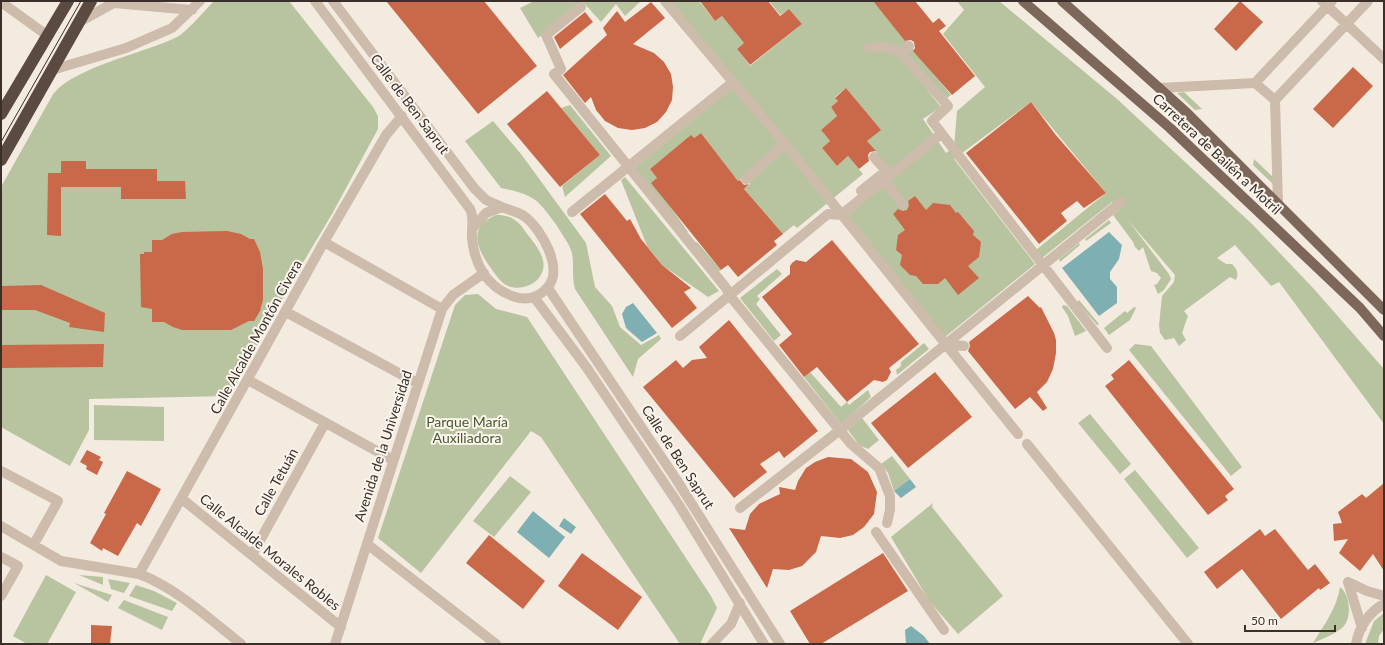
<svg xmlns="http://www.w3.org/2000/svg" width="1385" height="645" font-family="Lato,sans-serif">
  <rect width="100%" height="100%" fill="#f4ebe0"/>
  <path fill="#b7c49f" d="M214 1H289L373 107 378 116V129L332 214 295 276 229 396 89 399V430L70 466 1 427V187L52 96C70 68 145 53 177 37 187 32 205 10 214 1Z
    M534 1H641L625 16 616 4 601 22 583 2 538 38 520 8Z
    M671 1H699L715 21 722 16 744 43 737 49 750 66 802 24 789 9 780 15 769 1H873L951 95 947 98 929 81 927 90 941 107 923 119 946 153 954 147 957 111 985 87 943 34 964 10 957 1H999L1117 99 1252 224 1314 289 1384 369V424L1279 282 1271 286 1235 245 1217 258 1226 264H1232C1237 269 1239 273 1236 280L1230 277 1184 311 1188 316 1182 333 1186 340 1179 346 1174 338 1165 340 1160 333 1159 325 1162 296 1174 282 1175 275 1128 220 1169 274 1171 279 1164 290 1158 294 1154 285 1157 284 1161 278 1157 273 1151 271 1143 247 1139 251 1135 247 1133 242 1113 215 1119 210 1112 202 1042 258 1036 250 1106 193 1031 102 954 159 1035 264 945 337 848 215 891 179 874 157 877 153 867 141 880 130 846 88 835 97 838 101 831 107 837 116 821 130 830 141 822 148 837 166 848 156 863 174 797 228 794 225 783 234 744 189 750 184 744 177 738 181 701 133 694 138 747 261 665 157 650 169 657 178 669 205 688 232 686 233 695 244 697 242 721 270 716 273 632 170 738 84Z
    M1184 92 1202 109 1195 110 1177 93Z
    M570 105 611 156 565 197 562 186 600 155 561 108Z
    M493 121 521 154 586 243 595 287 612 306 620 327 641 345 659 335 661 339 638 359 633 377 575 289C571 275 575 263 571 250 568 242 561 233 557 226 537 198 534 195 501 188L465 141Z
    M1254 159 1273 177V184L1253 165Z
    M625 177 719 291 708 297 662 265 647 246 621 180Z
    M496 215C503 215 510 216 516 221 521 224 524 230 528 235 538 248 552 264 537 280 528 289 510 291 501 281 497 277 493 271 490 267 476 247 468 227 496 215Z
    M1109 220 1111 223 1086 241 1085 239Z
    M1079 243 1080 245 1060 262 1059 259Z
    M777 269 782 274 757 296 760 299 756 304 781 335 774 341 740 298Z
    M478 294 496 309 527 317 711 596 717 608 700 644H680L541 437 531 431 421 573 378 538 455 305 465 295Z
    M1079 300 1099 324 1097 325 1077 302Z
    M1063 305 1067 306 1086 331 1075 336 1068 316 1062 307Z
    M1134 307 1136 308 1130 320 1109 335 1104 328 1125 311 1127 313Z
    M924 343 929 349 897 375 896 370 901 366V362Z
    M1135 344 1151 346 1242 467 1231 476 1129 350Z
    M810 372 841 407 847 402 849 405 868 390 871 397 841 424 804 377Z
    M94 405 164 407V441L94 440Z
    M1090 414 1131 464 1120 474 1078 423Z
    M862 418 879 440 868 449 859 445 848 430Z
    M892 456 910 479 894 491 888 473 881 464Z
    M1135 470 1199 548 1187 558 1124 479Z
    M510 476 531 492 494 537 473 521Z
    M933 503 932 507 1003 596 958 634 930 602 891 537Z
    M46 575 76 592 47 644H27L13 636Z
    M79 575 103 577V585Z
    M108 579 130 583 124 593 111 589Z
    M74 583 112 595 108 602Z
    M136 585 154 591 177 603 172 611 129 596Z
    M1340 587C1350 594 1352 616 1344 626 1338 633 1322 639 1313 643 1324 625 1337 608 1340 587Z
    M124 600 168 617 162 630 118 608Z
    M1384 613V629L1379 636 1378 644H1365L1374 621Z"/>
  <path fill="#7eafb2" d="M1109 232 1122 245 1119 259 1110 272V279L1117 287V303L1099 316 1062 268Z
    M633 303 657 333 642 342 626 328 622 314 626 307Z
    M910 479 916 487 901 498 894 491Z
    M533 511 565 537 549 558 517 532Z
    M564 518 576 527 571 534 559 526Z
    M911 626 924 636 930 644H906L905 630Z"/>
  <path fill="#c96949" d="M386 1H484L537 66 478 114Z
    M700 1H768L780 16 789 9 802 24 750 65 737 49 744 43 722 16 715 21Z
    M873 1H915L933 23 939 18 946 26 939 31 975 76 952 95 913 51 915 48 914 42 911 40 905 41Z
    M1240 1 1263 22 1236 51 1214 29Z
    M651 2 665 18 633 44 654 53 664 62 671 74 673 87 672 100 666 112 657 122 645 128 632 130 618 128 605 121 596 110 591 97 585 103 563 75 607 35 603 28 617 11 625 22Z
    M585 12 593 22 560 49 554 37Z
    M1353 67 1373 86 1333 128 1313 109Z
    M846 88 881 130 867 141 876 151 870 152 868 155 869 161 859 169 848 156 837 166 822 148 830 141 821 130 837 116 831 107 838 101 835 98Z
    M547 91 600 155 560 187 507 124Z
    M1031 102 1055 134 1106 193 1084 208 1077 201 1061 213 1067 221 1039 244 966 153Z
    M701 133 738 181 740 180 744 185 749 184 744 189 783 234 774 241 777 245 738 277 728 265 721 270 651 183 657 178 650 169 691 135 694 138Z
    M61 161H86V169H157V181H185L186 199H121V187H61V236L47 235 48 173H61Z
    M605 194 627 221 630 219 641 239 662 265 691 288 684 292 697 308 672 328 580 214Z
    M915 196 926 210 933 203 950 205 956 213 958 212 974 231 973 235 981 242 979 257 968 266 979 278 958 295 945 278 938 284H923L916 276 910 275 900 265 902 255 896 250 898 235 905 230 893 214 898 209 903 211 907 210 909 205 908 201Z
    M227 231 241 234 250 239H254L260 252 263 269V300L260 311 254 321H249L231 330H182L173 327 164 322H152V309L141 307 140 254H144V252H152V240H162L172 234 182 232Z
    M832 240 919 344 889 368 891 372 887 380 883 382 874 380 847 402 817 367 804 377 779 345 792 334 762 297 790 274V266L792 263 796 260 806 262Z
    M41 285 105 313 104 332 69 327 70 323 35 310H1V286Z
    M1028 296 1040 308 1041 307 1054 333 1056 340V353L1053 369 1047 382 1037 392 1047 408 1043 411 1030 397 1015 409 968 351 970 346 969 342Z
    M729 320 818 431 784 458 779 451 760 464 767 472 734 498 643 387 676 360 683 368 692 360 707 358 699 347Z
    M104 344 103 367 1 368V345Z
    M1129 360 1234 489 1225 496 1228 500 1208 515 1105 386 1114 379 1111 375Z
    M935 372 972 417 908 468 871 423Z
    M87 450 101 457 99 460 103 462 97 475 86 469 87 466 80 462Z
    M828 457 851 459 868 472 877 492 874 514 864 527 853 535 840 538 821 536 816 552 802 566 789 570 773 569 767 588 729 528 745 530 750 514 759 504 780 494 779 487 795 490 798 481 806 468 815 462Z
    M127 471 161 489 141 526 137 523 118 556 103 548 102 551 90 543 106 514 104 513Z
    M1384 483V571L1373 554 1360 571 1339 553 1348 539 1334 541 1333 524 1342 523 1338 512 1362 494 1366 498Z
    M1260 529 1265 536 1275 529 1308 570 1315 564 1330 583 1320 590 1319 588 1281 619 1242 569 1217 589 1204 572Z
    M489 535 545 581 523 609 466 563Z
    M582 553 642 597 618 630 558 586Z
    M883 553 908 591 821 644H810L790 611Z
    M91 625 112 626 110 644H91Z"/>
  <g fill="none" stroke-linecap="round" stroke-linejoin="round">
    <path stroke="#cdbbab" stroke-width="10" d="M115 1 114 3 192 10
      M315 1 470 209C475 219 471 228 472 238 473 250 477 263 483 273 497 293 527 310 547 288 565 270 541 228 524 216 518 212 509 210 502 207L486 213 473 228
      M333 1 474 188 486 200 502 207
      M665 1 785 144 1018 434
      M1322 1 1384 59
      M1 2 48 36
      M581 7 546 35 561 69 554 74 726 288 730 296 851 444 879 468 890 496V510L887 523
      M79 22 117 1
      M868 48 886 47 901 53 948 106 932 121 1107 348
      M901 53 909 46
      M52 70 126 48 172 28 200 1
      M1255 83 1275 100
      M1159 88 1255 83 1332 1
      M746 179 785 144
      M885 181 903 205
      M861 191 886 171 874 157
      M1278 204 1275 100 1368 1
      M572 212 732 83
      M324 242 442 309
      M548 288 676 479 780 644
      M534 297 587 368 679 505 764 644
      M286 312 417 383
      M680 336 828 214 841 215 941 134
      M946 344 964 346
      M248 380 393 460
      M1027 444 1188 644
      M1 471 58 501 34 544
      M182 499 341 627
      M740 508 840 430 1121 202
      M1 526 61 561 139 574C175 587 211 620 241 644
      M876 532 944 630
      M367 544 496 644
      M252 555 325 423
      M1 557 18 566 1 596
      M139 574 324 242 386 135 402 116
      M1348 582 1362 628
      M1348 582 1367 591 1384 596
      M335 644 442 309 453 295 484 273
      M712 644 731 624 740 603
      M1356 644C1359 627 1369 612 1384 604"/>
    <path stroke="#7d675b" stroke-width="10" d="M1023 1 1170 128 1360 308 1384 336
      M1062 1 1186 112 1384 310"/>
    <path stroke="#5b4a41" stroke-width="12" d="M1 114 68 1
      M1 160 91 1"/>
    <path stroke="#3a2f2a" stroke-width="1" d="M1 142 81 1"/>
  </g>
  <g text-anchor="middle" stroke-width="4" stroke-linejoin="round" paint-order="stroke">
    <g font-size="14" fill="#3a2f2a" stroke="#fbf5ed">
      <text transform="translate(410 104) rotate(53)" y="5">Calle de Ben Saprut</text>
      <text transform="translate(1217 154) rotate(43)" y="5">Carretera de Bailén a Motril</text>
      <text transform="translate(256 337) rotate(-61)" y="5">Calle Alcalde Montón Civera</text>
      <text transform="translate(383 446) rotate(-72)" y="5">Avenida de la Universidad</text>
      <text transform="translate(678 457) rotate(57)" y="5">Calle de Ben Saprut</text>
      <text transform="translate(276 482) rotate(-61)" y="5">Calle Tetuán</text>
      <text transform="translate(270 552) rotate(39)" y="5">Calle Alcalde Morales Robles</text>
    </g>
    <g font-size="14" fill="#495a2d" stroke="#fbf5ed">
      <text x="467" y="427">Parque María<tspan x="467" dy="16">Auxiliadora</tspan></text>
    </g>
  </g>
  <rect width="1385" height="645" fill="none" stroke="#3a2f2a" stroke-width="4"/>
  <path d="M1245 625v6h90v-6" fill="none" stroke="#3a2f2a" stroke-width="2"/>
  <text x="1251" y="625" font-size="12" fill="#3a2f2a" stroke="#fbf5ed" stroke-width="3" paint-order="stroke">50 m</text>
</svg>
